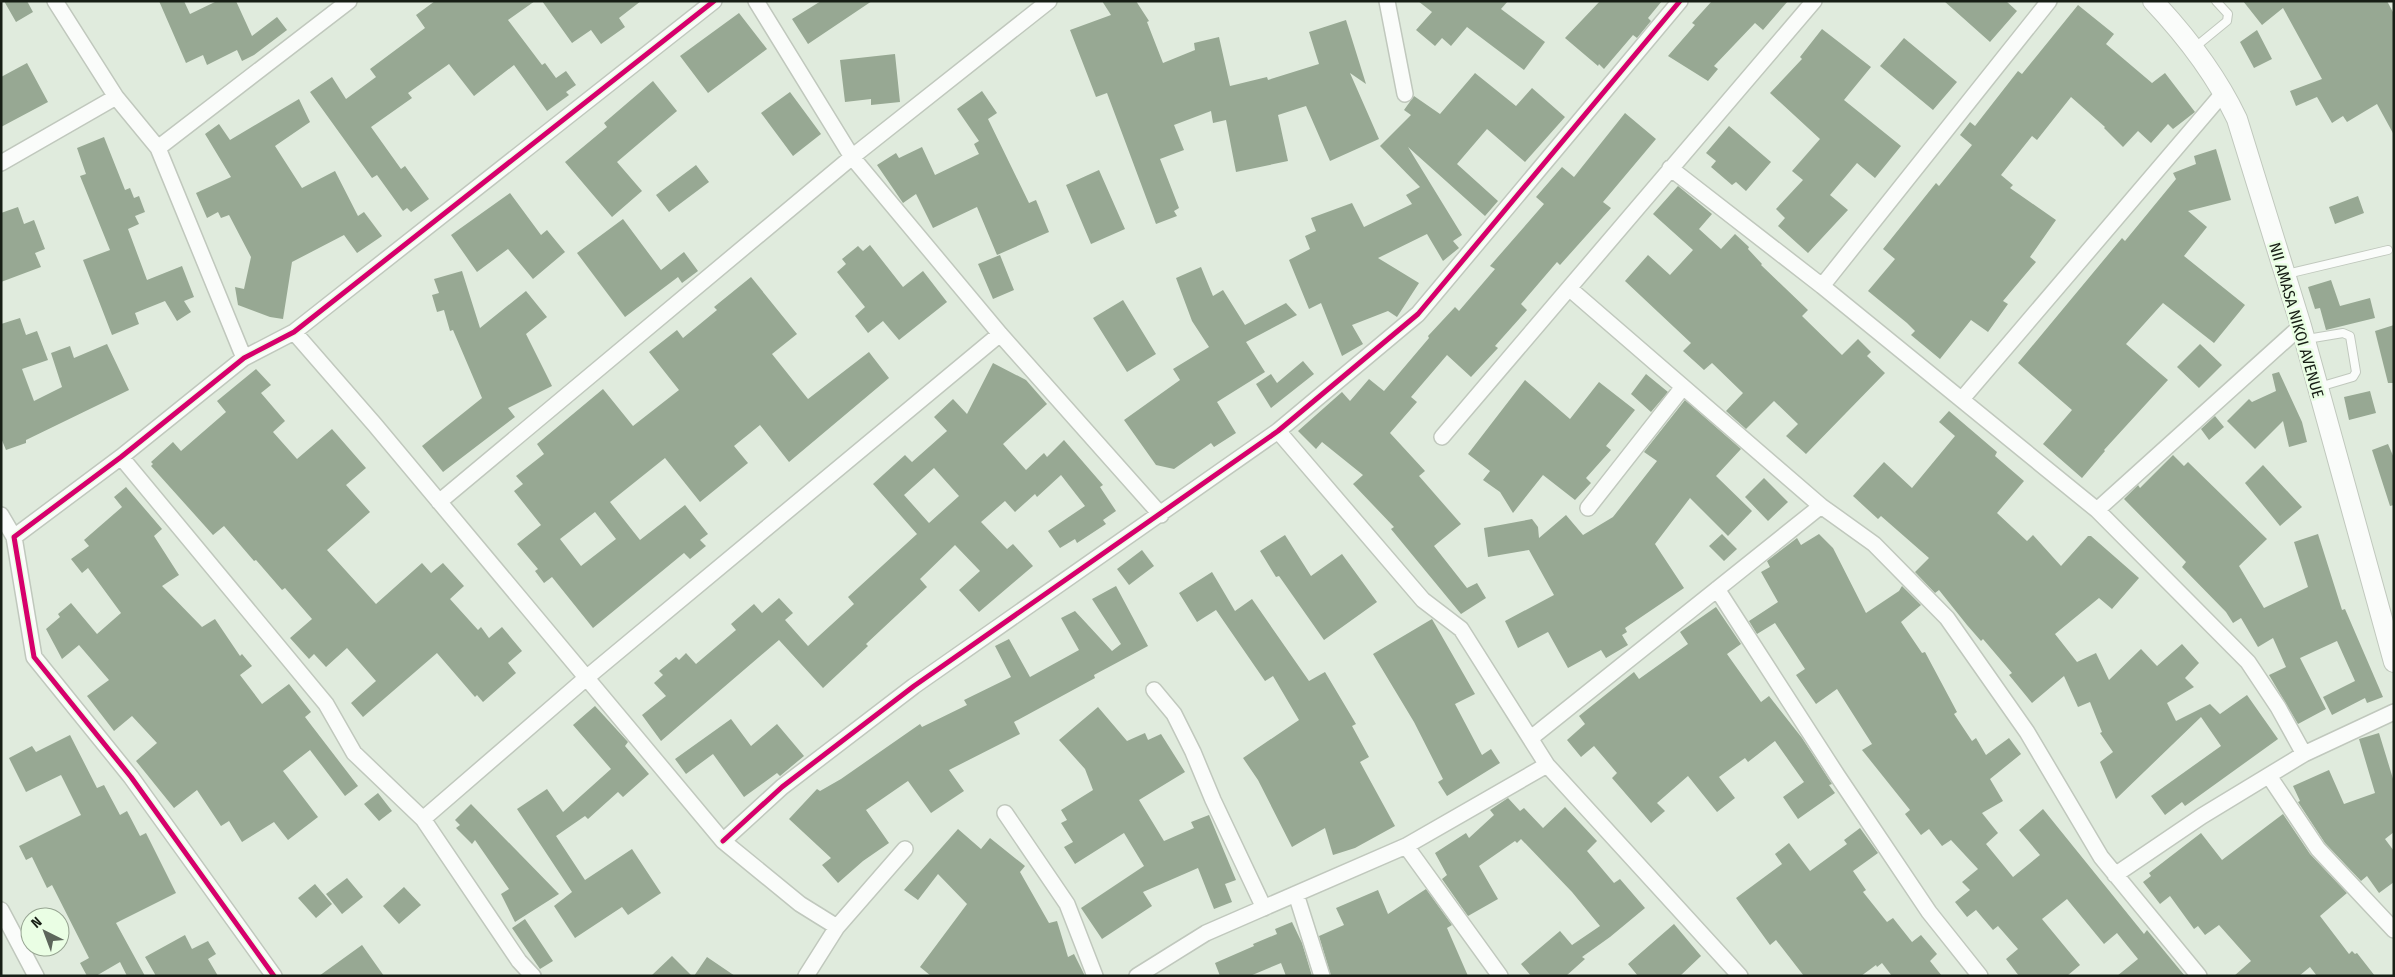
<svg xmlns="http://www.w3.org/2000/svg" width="2395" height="977" font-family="'Fira Sans Condensed',sans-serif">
  <rect width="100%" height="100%" fill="#e0ebdd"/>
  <path fill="#97a893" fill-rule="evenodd" d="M4 1H27L33 12 16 22Z
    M159 1H184L190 14 217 1H236L252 36 277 17 287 30 254 55 242 61 237 50 207 65 203 55 186 63Z
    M435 1H535L508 20 542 65 545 63 556 78 566 71 576 85 566 92 569 95 547 111 514 65 474 96 449 64 408 93 412 98 371 127 401 169 405 166 429 199 411 212 407 208 403 211 377 175 372 178 310 92 332 77 346 99 376 77 370 69 425 28 416 15Z
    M542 1H641L619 18 625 27 601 44 591 30 572 43Z
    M821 1H872L808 44 792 19Z
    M1102 1H1136L1149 21 1147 22 1163 63 1195 50 1194 43 1219 37 1230 86 1267 77 1268 80 1319 64 1309 32 1346 20 1366 84 1350 73 1379 139 1330 161 1306 106 1278 115 1288 161 1236 172 1226 120 1213 123 1211 111 1174 125 1184 150 1160 159 1179 208 1174 211 1177 216 1156 224 1107 93 1096 97 1070 30 1111 15Z
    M1418 1H1508L1501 9 1545 42 1524 70 1467 27 1451 46 1442 38 1435 46 1416 30 1432 12Z
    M1600 1H1662L1648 18 1651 21 1637 38 1633 35 1604 69 1599 64 1598 66 1565 38Z
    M1712 1H1788L1763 30 1755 23 1714 66 1718 69 1708 81 1668 56 1695 25 1692 23Z
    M1944 1H2006L2017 11 1990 42Z
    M2243 1H2387L2394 14V135L2377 104 2347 122 2343 116 2332 123 2317 97 2296 106 2290 91 2322 79 2283 8 2262 25Z
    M2078 5 2114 34 2106 44 2152 83 2165 73 2195 112 2173 129 2168 124 2151 143 2138 131 2123 147 2104 128 2105 127 2071 97 2037 140 2032 136 2001 175 2013 185 2010 188 2056 220 2030 257 2036 262 2003 301 2008 304 1988 332 1971 320 1940 359 1911 335 1915 331 1907 323 1868 291 1895 259 1883 249 1936 183 1939 186 1972 145 1960 135 1970 122 1975 126 2018 71 2022 74Z
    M739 13 767 49 708 93 680 56Z
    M1822 29 1871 67 1844 100 1901 146 1875 178 1857 163 1830 195 1848 210 1808 253 1778 226 1785 218 1776 209 1803 180 1792 171 1820 139 1770 93 1802 59 1800 57Z
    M2257 30 2272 59 2254 68 2240 42Z
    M1904 38 1957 82 1933 110 1880 66Z
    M895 54 900 102 871 105V99L845 102 840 60Z
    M27 63 48 102 1 127V77Z
    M1475 73 1516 106 1532 88 1565 117 1525 162 1487 129 1457 164 1498 201 1485 216 1408 147 1462 235 1453 241 1459 248 1443 261 1427 234 1378 258 1419 283 1397 317 1388 311 1352 325 1363 344 1342 356 1321 303 1309 309 1289 260 1310 249 1305 236 1316 231 1311 218 1352 203 1364 227 1412 204 1406 195 1420 187 1380 146 1411 115 1404 110 1414 96 1440 114Z
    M653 81 677 111 617 162 642 191 612 217 565 162 607 127 604 123Z
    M982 91 997 113 988 119 1029 203 1036 200 1049 232 997 255 977 207 933 228 916 194 903 203 877 165 896 153 899 158 922 147 935 175 979 154 974 144 979 141 957 109Z
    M790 92 821 134 793 156 761 113Z
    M299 99 310 122 275 146 302 188 335 171 358 216 364 212 382 236 357 253 344 235 292 262 283 319 270 317 238 305 235 287 244 289 251 257 229 215 221 218 218 212 207 218 196 193 231 177 205 134 219 124 230 140Z
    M1625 113 1656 139 1603 202 1611 208 1560 265 1557 262 1521 304 1527 310 1495 346 1498 348 1471 377 1447 355 1411 397 1417 402 1390 433 1425 471 1419 476 1461 524 1434 546 1467 588 1477 583 1486 598 1461 614 1391 529 1394 527 1353 484 1363 475 1322 442 1316 449 1298 431 1342 392 1350 401 1369 379 1384 391 1429 338 1428 336 1455 307 1459 311 1495 269 1490 266 1544 204 1536 197 1562 167 1574 177Z
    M1729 126 1771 162 1746 191 1736 182 1732 185 1711 167 1716 161 1706 153Z
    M104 137 125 190 130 188 134 198 139 196 145 212 135 216 139 224 128 229 147 280 182 266 194 297 184 301 191 312 177 321 165 301 135 313 139 324 112 335 83 260 110 250 80 176 86 174 77 148Z
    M2216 149 2231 200 2188 211 2207 227 2184 256 2245 305 2214 343 2163 303 2126 344 2168 380 2104 450 2105 451 2082 478 2043 444 2072 410 2018 363 2122 238 2125 241 2176 179 2173 173 2196 164 2194 156Z
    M696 165 709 182 669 212 656 195Z
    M1099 170 1125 229 1091 244 1066 185Z
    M1678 186 1712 214 1699 229 1721 249 1735 234 1749 247 1748 249 1762 264 1761 265 1808 310 1802 316 1842 355 1858 339 1871 352 1867 356 1885 373 1806 454 1786 436 1798 424 1774 401 1746 429 1726 411 1743 393 1712 363 1704 370 1683 351 1691 343 1625 281 1648 255 1670 275 1693 250 1653 214Z
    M510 193 541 235 547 230 565 252 533 279 508 249 477 272 451 235Z
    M2358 196 2364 213 2335 224 2329 207Z
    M18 207 24 224 34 220 45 249 35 253 41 267 1 282V213Z
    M623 219 661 270 684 252 698 271 682 283 678 277 625 317 577 253Z
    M870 245 903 287 923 271 947 302 899 340 883 321 868 333 855 316 865 307 837 272 846 264 842 259 858 246 863 251Z
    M1000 255 1014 290 993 299 978 264Z
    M1201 267 1213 296 1223 290 1245 325 1286 303 1297 315 1246 342 1265 372 1217 402 1236 433 1214 447 1211 443 1174 469 1156 465 1124 420 1180 380 1173 369 1209 347 1192 321 1176 278Z
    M462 271 480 328 526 291 547 317 526 334 552 386 508 408 515 417 443 472 422 446 482 398 453 330 450 331 444 310 437 312 432 295 439 293 434 279Z
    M751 277 797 334 772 354 808 399 869 352 889 378 789 462 760 425 734 446 748 463 700 502 665 458 610 502 640 540 685 505 708 534 700 540 706 546 690 559 684 553 593 628 552 577 544 583 535 571 538 569 517 544 541 525 514 491 523 484 516 476 544 454 537 444 603 389 633 426 679 390 649 352 677 330 683 338 717 310 714 307ZM595 512 616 539 581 566 560 539Z
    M2331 280 2340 306 2370 298 2375 318 2326 330 2320 308 2315 309 2308 287Z
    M1123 300 1156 354 1127 372 1093 318Z
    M20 318 26 335 37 331 48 360 22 369 34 401 62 387 51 353 70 346 74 358 107 344 129 390 26 440V443L6 450 1 438V324Z
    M2394 325V383H2388L2375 331Z
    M2200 344 2222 365 2199 388 2177 367Z
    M1303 361 1314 374 1271 408 1256 384 1271 374 1277 383Z
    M993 363 1026 380 1047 404 1003 444 1026 470 1044 453 1047 457 1064 440 1103 485 1100 487 1116 511 1103 520 1106 524 1077 543 1075 539 1060 548 1048 531 1085 506 1061 475 1037 497 1035 494 1015 512 1005 501 981 522 1007 549 1013 544 1033 566 979 612 959 590 980 571 955 545 920 579 927 587 866 644 868 646 823 688 779 640 661 741 642 715 666 696 654 683 663 675 659 671 676 657 679 660 686 653 696 664 736 630 731 624 754 604 762 613 779 598 793 613 785 620 808 646 854 604 848 597 917 534 873 484 905 455 912 462 947 431 934 417 953 399 967 414ZM934 468 959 496 929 523 904 495Z
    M256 369 271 385 261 393 285 421 273 432 297 459 332 429 366 468 346 485 370 512 327 550 376 604 422 563 431 573 443 563 464 586 450 599 478 630 481 627 489 638 502 627 522 651 508 663 516 673 483 702 477 695 475 697 437 653 363 717 351 703 376 681 347 648 326 667 314 654 309 659 290 638 312 619 285 588 282 590 256 560 254 561 224 526 213 535 151 466 153 464 151 462 173 442 181 451 226 412 217 401Z
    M2279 372 2302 422 2307 442 2289 447 2283 421 2255 449 2227 421 2249 399 2252 402 2276 391 2272 374Z
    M1646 374 1668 392 1651 412 1631 394Z
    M1525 380 1570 419 1599 382 1635 410 1606 446 1611 450 1586 478 1591 483 1575 500 1543 475 1513 513 1500 492 1483 480 1490 471 1468 454Z
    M2370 391 2376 413 2349 420 2344 397Z
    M1685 400 1741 449 1716 476 1752 511 1728 536 1690 498 1655 544 1684 588 1625 628 1627 632 1622 635 1628 645 1606 658 1601 650 1568 668 1548 632 1518 648 1505 621 1554 595 1529 550 1488 557 1484 528 1532 519 1538 527 1539 538 1566 515 1583 535 1613 517 1657 461 1644 452Z
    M1949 411 1997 452 1995 456 2024 481 1997 513 2027 541 2033 535 2061 566 2088 536H2091L2139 578 2112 609 2099 598 2055 634 2077 662 2096 653 2109 680 2141 649 2157 666 2182 644 2199 663 2185 678 2194 687 2167 703 2176 721 2210 704 2220 714 2247 695 2278 739 2185 806 2182 802 2165 815 2151 796 2221 746 2201 717 2116 799 2100 762 2113 752 2100 733 2102 732 2090 702 2078 707 2064 676 2032 703 2009 675 2012 673 1983 639 1981 641 1967 625 1939 590 1935 593 1915 572 1929 558 1881 516 1878 519 1853 496 1884 462 1912 488 1955 436 1939 422Z
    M2215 416 2224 427 2209 440 2201 429Z
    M2388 444 2394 458V505L2390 506 2372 450Z
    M2173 455 2184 466 2188 462 2267 539 2239 566 2264 608 2308 587 2294 542 2318 534 2342 610 2345 609 2383 697 2367 703 2365 698 2332 715 2323 697 2355 681 2337 641 2300 658 2326 709 2298 724 2269 675 2286 667 2273 638 2258 647 2241 618 2233 623 2226 612 2182 567 2186 562 2124 499 2138 485 2140 488Z
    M2263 465 2302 507 2280 526 2245 483Z
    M1764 478 1788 502 1768 521 1745 497Z
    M126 487 162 529 154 536 179 575 162 586 202 627 215 619 240 656 242 654 252 666 240 675 262 704 289 684 311 712 305 717 358 786 345 796 310 750 283 771 318 817 288 840 274 822 242 842 229 821 221 826 197 790 174 808 136 761 157 743 132 716 114 731 87 696 109 680 79 645 62 659 46 629 60 617 58 614 71 603 97 634 121 613 88 568 82 573 71 559 89 546 84 540 122 507 114 497Z
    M1722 534 1737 549 1724 561 1709 546Z
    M1819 534 1833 548 1866 613 1899 591 1902 586 1921 605 1901 622 1922 653 1925 652 1957 712 1954 714 1972 741 1976 738 1986 755 2009 738 2021 754 1990 779 2003 801 1982 813 1998 833 1986 844 2013 877 2040 855 2019 830 2043 809 2144 934 2147 930 2185 976H2117L2138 959 2117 933 2104 944 2067 899 2042 919 2080 965 2067 976H2019L2006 959 2018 949 1998 926 1993 930 1976 910 1967 917 1955 902 1970 890 1962 882 1978 869 1951 840 1942 846 1929 829 1921 835 1905 814 1910 810 1862 750 1872 744 1837 689 1816 704 1796 675 1805 669 1775 623 1757 634 1749 621 1778 602 1761 572 1770 567 1767 561 1797 538 1801 545Z
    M1285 535 1311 576 1342 554 1377 602 1324 640 1279 576 1276 577 1260 551Z
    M1142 550 1154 566 1129 585 1117 569Z
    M1212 572 1235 611 1252 599 1309 681 1325 672 1356 724 1352 726 1369 757 1360 762 1395 826 1355 848 1333 855 1325 828 1292 847 1258 780 1243 758 1299 720 1273 676 1265 681 1216 610 1197 622 1179 593Z
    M1116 586 1148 646 1094 675 1095 678 1014 722 1020 734 949 770 964 791 931 813 908 781 866 810 889 843 863 861 838 883 822 865 831 858 789 819 817 789 820 791 841 779 920 724 922 727 967 705 964 700 1011 677 995 646 1009 639 1030 677 1079 650 1061 618 1075 611 1112 651 1121 644 1092 599Z
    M1716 607 1741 644 1727 654 1761 702 1769 696 1802 738 1832 784 1829 785 1835 793 1798 819 1783 797 1804 782 1775 741 1748 762 1745 758 1719 777 1735 798 1717 812 1688 776 1657 803 1665 811 1651 823 1612 778 1617 773 1594 746 1581 757 1567 740 1585 724 1579 716 1634 672 1639 679 1688 644 1680 632Z
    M1432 619 1475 694 1455 704 1482 755 1491 749 1500 763 1447 796 1438 782 1443 779 1414 722 1373 654Z
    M595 706 628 742 625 746 649 774 623 797 618 792 588 819 585 816 556 836 585 880 632 849 661 893 628 915 622 907 575 938 554 906 572 892 517 809 547 789 563 812 611 769 573 725Z
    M1098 707 1127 741 1145 733 1148 740 1161 734 1185 772 1139 800 1164 841 1194 828 1191 822 1209 815 1236 880 1225 884 1232 902 1214 909 1198 868 1143 892 1152 906 1102 939 1081 908 1144 866 1124 833 1075 864 1064 847 1073 842 1061 823 1067 820 1061 810 1093 790 1085 769 1059 740Z
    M731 719 751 746 777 724 804 756 780 776 777 773 744 797 713 754 686 774 675 759Z
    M2379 733 2394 782V832L2385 839 2394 851V882L2379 893 2367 876 2361 881 2325 843 2298 802 2300 801 2293 786 2329 770 2344 804 2375 793 2359 739Z
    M70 735 97 788 104 785 120 815 127 811 140 836 146 833 176 893 116 923 145 976H127L120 962 96 976H87L80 963 89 958 52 885 47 888 32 857 26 860 19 846 81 815 61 775 26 792 9 758 32 746 36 752Z
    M378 793 392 811 379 821 364 804Z
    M1508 798 1520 811 1524 808 1543 828 1565 807 1597 841 1587 851 1614 883 1620 879 1645 908 1610 937 1582 957 1585 959 1566 976H1531L1521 964 1560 931 1572 945 1600 926 1572 892 1521 839 1517 843 1515 841 1479 866 1498 899 1468 916 1442 879 1447 875 1435 853 1466 833 1469 838 1494 815 1490 810Z
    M471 804 559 894 515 922 501 894 509 889 475 840 472 844 456 828 460 825 455 820Z
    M2283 814 2310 854 2347 893 2320 916 2349 954 2352 951 2355 954 2357 953 2375 976H2317L2310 967 2299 976H2234L2251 961 2219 925 2205 935 2198 926 2194 929 2170 896 2160 904 2143 882 2151 876 2149 873 2201 833 2222 860Z
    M1860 828 1878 853 1853 871 1866 890 1863 892 1887 922 1893 918 1912 942 1921 935 1937 954 1930 961 1942 976H1892L1882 963 1877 967 1876 965 1861 976H1804L1776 940 1770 945 1736 898 1782 864 1775 854 1789 843 1810 871 1847 844 1844 840Z
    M958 829 981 849 990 838 1025 866 1020 872 1049 923 1057 921 1068 957 1074 954 1085 976H931L920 967 967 904 938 874 918 900 904 890Z
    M347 878 363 897 342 914 326 894Z
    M315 884 332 904 316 918 298 898Z
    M404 887 421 905 399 924 383 906Z
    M1426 889 1452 925 1447 928 1468 976H1331L1319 936 1344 925 1336 908 1378 890 1388 914Z
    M525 919 553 961 540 969 512 928Z
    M1292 922 1302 943 1312 976H1286L1281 963 1250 976H1220L1215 963 1254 946 1253 944 1277 934 1275 929Z
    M1674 924 1701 956 1680 976H1638L1628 964Z
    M185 935 192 949 208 941 216 954 208 959 218 976H156L145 957Z
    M362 945 384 976H319Z
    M672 956 692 976H651Z
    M707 957 735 976H694Z"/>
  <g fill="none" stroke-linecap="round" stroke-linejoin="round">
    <g stroke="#c0c8bd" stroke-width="10">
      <path id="service" d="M2194 48 2227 21 2228 14 2216 1
        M2287 274 2388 250
        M2307 339 2343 333 2350 336 2356 372 2353 377 2319 387"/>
    </g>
    <g stroke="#c0c8bd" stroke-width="18">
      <path id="minor" d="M55 1 116 97 158 148 244 358
        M756 1 852 157 1000 334 1161 515
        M1387 1 1405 94
        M158 148 349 1
        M1 163 116 97
        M1670 168 1822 286 2097 510 2248 662 2278 707 2304 754
        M1822 286 2049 1
        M1570 289 1821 506 1874 544 1947 618 2027 732 2101 857 2199 976
        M294 332 375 425 723 841 800 904 837 927
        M1962 399 2224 92
        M1278 431 1423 600 1461 629 1547 765 1740 976
        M1442 437 1814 1
        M121 457 326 704 354 753 423 819 519 961 533 976
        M439 502 852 157 1049 1
        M1588 508 1683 387
        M2097 510 2301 326
        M1 515 14 537
        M1717 589 1837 775 1929 912 1980 976
        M1154 690 1174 714 1193 752 1213 800 1264 908
        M1531 738 1821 506
        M2269 776 2318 849 2394 930
        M1005 813 1067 904 1095 976
        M423 819 585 679 1000 334
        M723 841 782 787 914 686 1278 431 1418 314 1680 1
        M1406 846 1500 976
        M2115 875 2202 816 2304 754 2394 712
        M1296 894 1322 976
        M1 910 36 976
        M274 976 131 777 34 657 14 537 121 457 244 358 294 332 714 1
        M806 976 837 927 905 849
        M1137 976 1206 933 1406 846 1547 765"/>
    </g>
    <g stroke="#c0c8bd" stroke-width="22">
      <path id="tertiary" d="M2153 1C2187 37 2216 75 2237 119L2301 326 2394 662"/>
    </g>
    <use href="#service" stroke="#fafcfa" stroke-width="8"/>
    <use href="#minor" stroke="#fafcfa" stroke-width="15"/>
    <use href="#tertiary" stroke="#fafcfa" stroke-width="20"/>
    <g stroke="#eafee4" stroke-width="8">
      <path id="cycleway" d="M723 841 782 787 914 686 1278 431 1418 314 1680 1
        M274 976 131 777 34 657 14 537 121 457 244 358 294 332 714 1"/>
    </g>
    <use href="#cycleway" stroke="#d6006c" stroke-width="5"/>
  </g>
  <g text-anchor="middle" stroke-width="5" stroke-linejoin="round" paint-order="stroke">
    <g font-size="16" fill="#171e15" stroke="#eafee4">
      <text transform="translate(2297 320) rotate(74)" y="6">NII AMASA NIKOI AVENUE</text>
    </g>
  </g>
  <rect width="2395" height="977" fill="none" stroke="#171e15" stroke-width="5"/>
  <g transform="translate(45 932) rotate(318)"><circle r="24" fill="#eafee4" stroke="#96a491"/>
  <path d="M0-4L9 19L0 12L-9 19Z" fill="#5d665b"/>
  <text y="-8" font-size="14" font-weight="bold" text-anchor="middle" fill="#171e15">N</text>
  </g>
</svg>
